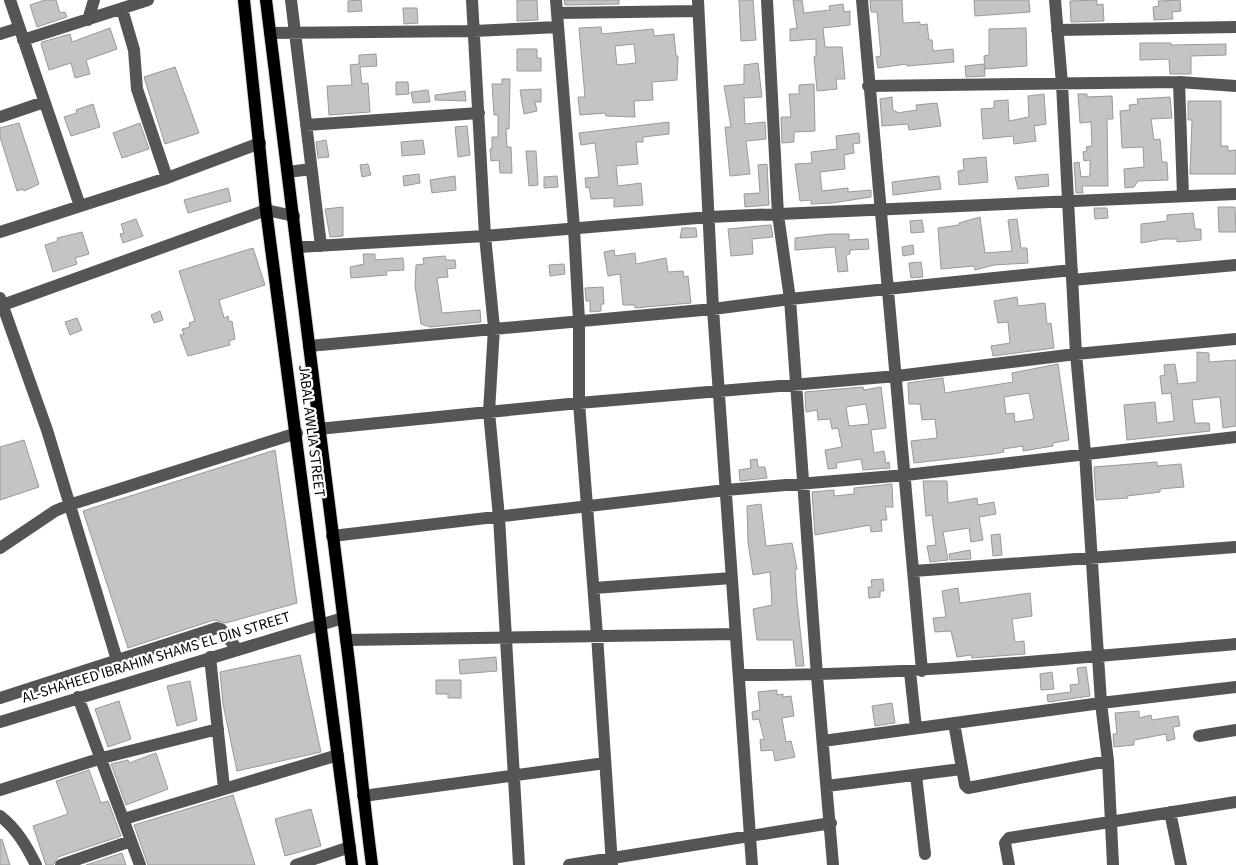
<svg xmlns="http://www.w3.org/2000/svg" width="1236" height="865" font-family="'Source Sans 3',sans-serif">
  <rect width="100%" height="100%" fill="#fff"/>
  <path fill="#c4c4c4" stroke="#999" fill-rule="evenodd" d="M45 0H56L60 13 65 12 67 17 37 27 30 5Z
    M361 0 362 11 348 12V1Z
    M517 0H537L538 20 517 21Z
    M564 0H619V4L565 5Z
    M739 0H753L756 40 741 41Z
    M793 0H802L804 13 830 10 829 6 843 4 844 12 850 11V25L823 28 825 47H842L845 79H836L837 89 817 91 814 57 816 56V39L790 41V29L797 28Z
    M870 0H902L903 23 920 22V25L927 24 929 40H932L933 51 953 49 954 62 907 66V64L878 68 876 57 881 56 877 12H871Z
    M974 0H1029L1030 12 975 16Z
    M1097 0V5L1103 4 1104 21 1071 22 1070 1Z
    M1180 0 1181 11 1172 12 1173 19 1154 20 1153 7 1159 6 1158 1Z
    M403 8H417L418 23 404 24Z
    M601 27 602 34 653 29 654 36 674 34 676 56H678L677 80 652 82 653 100 634 101 635 117 606 116 605 113 580 115 578 97H585L579 28ZM634 44 636 63 617 65 615 46Z
    M110 28 117 49 86 60 90 74 75 78 71 63 49 70 41 44 42 42 70 34 72 42Z
    M1026 28 1027 66 985 69 984 56 989 55V29Z
    M1140 43H1171V45L1226 44V55L1191 56V74H1170L1169 59 1140 60Z
    M517 49H537V58H541V71H517Z
    M376 54 377 66 360 67 362 84 368 83 370 112 329 115 327 86 352 85 350 65 359 64V55Z
    M758 63 762 97 744 98 745 124 765 122 766 139 746 141 750 174 730 176 725 127H731L724 86 744 84V65Z
    M984 64 985 76 966 77 965 66Z
    M175 67 199 133 165 144 144 77Z
    M502 79H510L509 129H506L507 147H511L512 173H500L499 160 491 161 490 149H492V137H498V115H494L492 84H502Z
    M396 82H408L409 94 396 95Z
    M814 84 815 131 794 132V142L782 143 781 117H791L789 94H799V85Z
    M541 89V102H535L537 111 524 114 520 90Z
    M428 90 430 102 413 103 411 92Z
    M465 91 466 101 435 100V95Z
    M1044 94 1046 124 1034 126 1036 141 1014 144 1013 136 983 139 981 109 994 108V101L1008 100 1009 121 1029 117 1028 96Z
    M1078 94H1087V97L1112 96 1113 119H1107L1108 186H1082L1083 193H1076L1074 163 1079 162 1081 177 1090 176V160L1084 161 1083 152 1087 151 1086 147 1092 146 1091 122 1080 123Z
    M892 97 893 111H896L897 113 917 110 916 105 937 103 941 126 909 130 908 124 882 126 880 99Z
    M1170 97 1172 118 1151 119 1154 140 1160 139 1162 162H1167L1168 180 1138 181 1134 187 1125 188 1124 169 1144 167 1143 147 1122 148 1120 111 1130 110 1129 105 1138 104 1137 99Z
    M1188 101H1221V146H1228V151L1236 150V174H1190L1192 120H1188Z
    M93 104 100 127 71 136 64 117 77 113 76 110Z
    M669 122V134L643 137V142H636L638 164 616 166 618 186 641 183 643 205 614 207V198L591 199 589 187 586 188 585 178 599 177 595 143 581 145 579 133Z
    M19 123 39 184 24 191 23 189 17 191 0 137V128Z
    M140 123 149 149 122 158 113 133Z
    M467 126 470 155 458 157 455 127Z
    M859 133 860 143 853 144 854 153 844 155 845 169 820 172 822 191 848 188V192L871 190V197L832 203 811 204V200L800 201 795 164 812 163 811 152 837 149 836 136Z
    M326 140 329 157 318 158 316 142Z
    M423 140 425 154 402 156 401 142Z
    M526 151H536L538 185 529 186Z
    M986 157 988 182 959 185 958 171 964 170 963 159Z
    M368 164 371 175 362 177 360 165Z
    M767 164 769 205 745 207 744 194 760 193 758 165Z
    M419 174 420 183 404 186 403 176Z
    M1048 174 1049 186 1018 189 1015 177Z
    M455 176 456 190 432 193 430 180Z
    M557 176 558 187 544 188V177Z
    M939 176 941 189 893 195 892 182Z
    M228 188 231 201 188 213 184 200Z
    M343 207V236L330 237 325 209Z
    M1218 207H1235L1236 232H1219Z
    M1094 208H1107L1108 218 1095 219Z
    M1193 213 1195 229H1201V240L1177 242V239H1163L1141 243V224L1167 221V215Z
    M980 217 985 253 1012 251 1008 220 1017 219 1021 248H1027L1028 263 994 265 975 270 974 266 941 269 938 228 959 225V223Z
    M136 219 143 236 123 243 120 234 124 233 121 224Z
    M922 220 924 232 911 233 910 221Z
    M769 225H771L773 237 752 239 753 254 731 256 728 229Z
    M682 228H696L697 237 680 238Z
    M82 232 89 254 75 258 77 264 53 272 45 245 58 241 57 238Z
    M830 234H849V240L868 239 869 249 850 250V254L846 255 848 271 838 272 835 247 795 250V238Z
    M913 245 914 254 903 256 902 247Z
    M253 248 265 285 219 300 224 318 228 316 229 322 232 321 235 339 229 341 230 345 188 356 180 335 184 334 182 329 190 327 189 323 195 321 179 271Z
    M614 250 615 256 635 253 636 264 666 258 668 272 683 271 684 277 688 276 691 303 635 308V305H623L620 274 608 276 604 252Z
    M363 254H375V260L403 258 404 270 386 271 387 275 351 278 350 267 364 264Z
    M445 256 446 260H455L456 268 447 269 448 277 437 278 442 313 480 310 481 322 430 327 421 324 415 286 416 265 424 264 423 258Z
    M921 262 923 277 911 278 909 263Z
    M564 264 565 274 550 276 549 265Z
    M603 287 604 304H601V311L590 312V301H586L585 288Z
    M1017 297 1018 306 1045 303 1047 324 1051 323 1054 348 993 356 991 346 1010 343 1008 322 998 323 994 301Z
    M160 311 163 320 154 323 151 315Z
    M77 318 82 330 70 335 65 322Z
    M1197 352 1209 353V362L1236 360V426L1223 428 1220 397 1192 400 1195 423H1209L1210 431 1127 440 1124 405 1155 402 1157 423 1174 421 1171 393 1162 394 1160 376 1165 375 1164 365 1175 364 1178 384 1197 382Z
    M1058 364 1069 440 1053 443V446L1023 451V446L1003 449 1004 452 993 454 914 463 911 441 937 438 935 419 922 420 920 404H909L908 383 943 378 945 393 1013 382 1012 373ZM1029 393 1034 419 1015 422 1014 413 1006 414 1004 397Z
    M863 387 864 390 881 387 886 428 871 430 874 453 884 451 886 463 889 462 890 468 863 470 861 459 836 463 837 468 828 469 825 450 842 447 838 428 832 429 830 419 818 420 817 410 806 412 805 392ZM866 404 869 424 849 426 846 407Z
    M24 440 39 487 0 500V447Z
    M275 450 297 603 226 623 214 620 128 648 83 511Z
    M757 459 758 467H765L767 478 740 481 739 470 751 468 750 460Z
    M1157 462V466L1181 464 1184 487 1160 489V492L1127 496 1128 498 1096 500 1094 467Z
    M923 481H947L948 503 977 498 978 505 994 502 996 514 979 517 983 540 971 542 969 528 943 532 948 560 930 562 927 546 936 545 932 515 926 516Z
    M892 484 893 507H885L887 520H881L882 531 871 532 870 525 815 535 812 492 834 490V496L854 494V488Z
    M761 504 766 546 792 543 797 569 795 570 797 601 804 666H796L793 640H757L753 609 772 605 770 572 753 575 748 542 747 506Z
    M1000 534 1002 555 993 556 991 535Z
    M970 550 971 559 950 560 949 554Z
    M883 579 884 591H880V597L869 598 868 587H872L871 580Z
    M958 588 960 603 1030 593 1032 616 1012 619 1015 642 1024 641 1025 654 972 658 971 655 957 657 951 631 935 632 933 618 946 617 942 591Z
    M300 655 321 752 237 771 223 704 220 672Z
    M496 657 497 671 460 674 459 660Z
    M1086 667 1090 696 1048 702 1047 695 1071 692 1070 685 1079 684 1077 668Z
    M1052 672 1054 689 1041 690 1040 674Z
    M436 680H461V698H448V694H436Z
    M190 681 197 720 177 726 167 686Z
    M777 690V695L783 694V697L791 696 794 716 782 718 786 742 791 741 795 757 775 761 773 750 761 751 760 740 764 739 759 719 753 720 752 712 760 710 758 692Z
    M119 701 131 739 108 747 95 709Z
    M892 703 895 723 875 726 872 706Z
    M1139 711V718L1151 715 1152 720 1178 716 1180 726 1173 727 1175 739 1167 741 1166 734 1134 740V745L1114 747 1113 734H1117L1115 713Z
    M156 753 168 789 126 805 111 764 128 760 129 763Z
    M89 770 101 803 108 801 121 836 58 857 53 865H46L33 826 68 814 56 781Z
    M233 795 255 865H148L134 825Z
    M311 809 321 846 285 856 275 819Z
    M2 839 10 865H0V840Z
    M122 853 126 865H86Z"/>
  <g fill="none" stroke-linecap="round" stroke-linejoin="round">
    <g stroke="#dbdbdb" stroke-width="14">
      <path id="major" d="M244 0 266 210 352 865
        M266 0C293 213 318 426 346 639 356 714 362 790 372 865"/>
    </g>
    <path stroke="#555" stroke-width="12" d="M10 0 80 206
      M291 0 321 246
      M472 0 485 236 494 328 489 412 499 517 519 865
      M556 0 574 228 579 321V403L597 635 612 865
      M698 0 713 309 752 865
      M767 0 778 215 790 299 817 676 833 865
      M862 0 922 671
      M1055 0 1062 84 1076 354 1085 453 1101 703 1108 761 1113 865
      M122 9 134 50 137 89 167 178
      M558 13 698 11
      M88 20 94 0
      M1057 30 1236 27
      M270 33 474 31 558 27
      M0 34 19 28
      M23 40 148 0
      M1179 82 1183 196
      M868 86 1179 82 1236 86
      M0 117 44 102
      M306 125 479 113
      M288 172 311 169
      M0 232 167 178 260 143
      M298 247 485 236 709 217 1236 194
      M1072 280 1236 265
      M0 298 47 430 117 660
      M0 306 266 210 294 216
      M309 346 713 309 790 299 1072 270
      M318 429 579 403 897 376 1076 354 1236 339
      M332 536 726 490 906 475 1236 437
      M0 548 55 511 69 505 297 433
      M914 571 1236 547
      M594 588 732 578
      M346 640 736 634
      M210 657 224 788
      M910 672 916 728
      M740 675C906 676 1071 658 1236 644
      M78 697 140 865
      M0 698 217 628 221 629 237 649
      M0 722 343 618
      M954 723 965 785 968 788 1108 761
      M1199 736 1236 730
      M823 741 1101 703 1236 687
      M916 775 925 854
      M827 786 961 769
      M0 790 102 758 218 729
      M363 796 605 763
      M1170 812 1181 865
      M0 816C17 829 27 847 36 865
      M124 819 338 755
      M61 865 131 841
      M296 865 350 847
      M569 865 831 823
      M1009 865 1005 843 1009 838 1236 802"/>
    <use href="#major" stroke="#000" stroke-width="12"/>
  </g>
  <g text-anchor="middle" stroke-width="4.5" stroke-linejoin="round" paint-order="stroke">
    <g font-size="15" fill="#000" stroke="#fff">
      <text transform="translate(312 431) rotate(83)" y="5">JABAL AWLIA STREET</text>
      <text transform="translate(156 657) rotate(-17)" y="5">AL-SHAHEED IBRAHIM SHAMS EL DIN STREET</text>
    </g>
  </g>
</svg>
